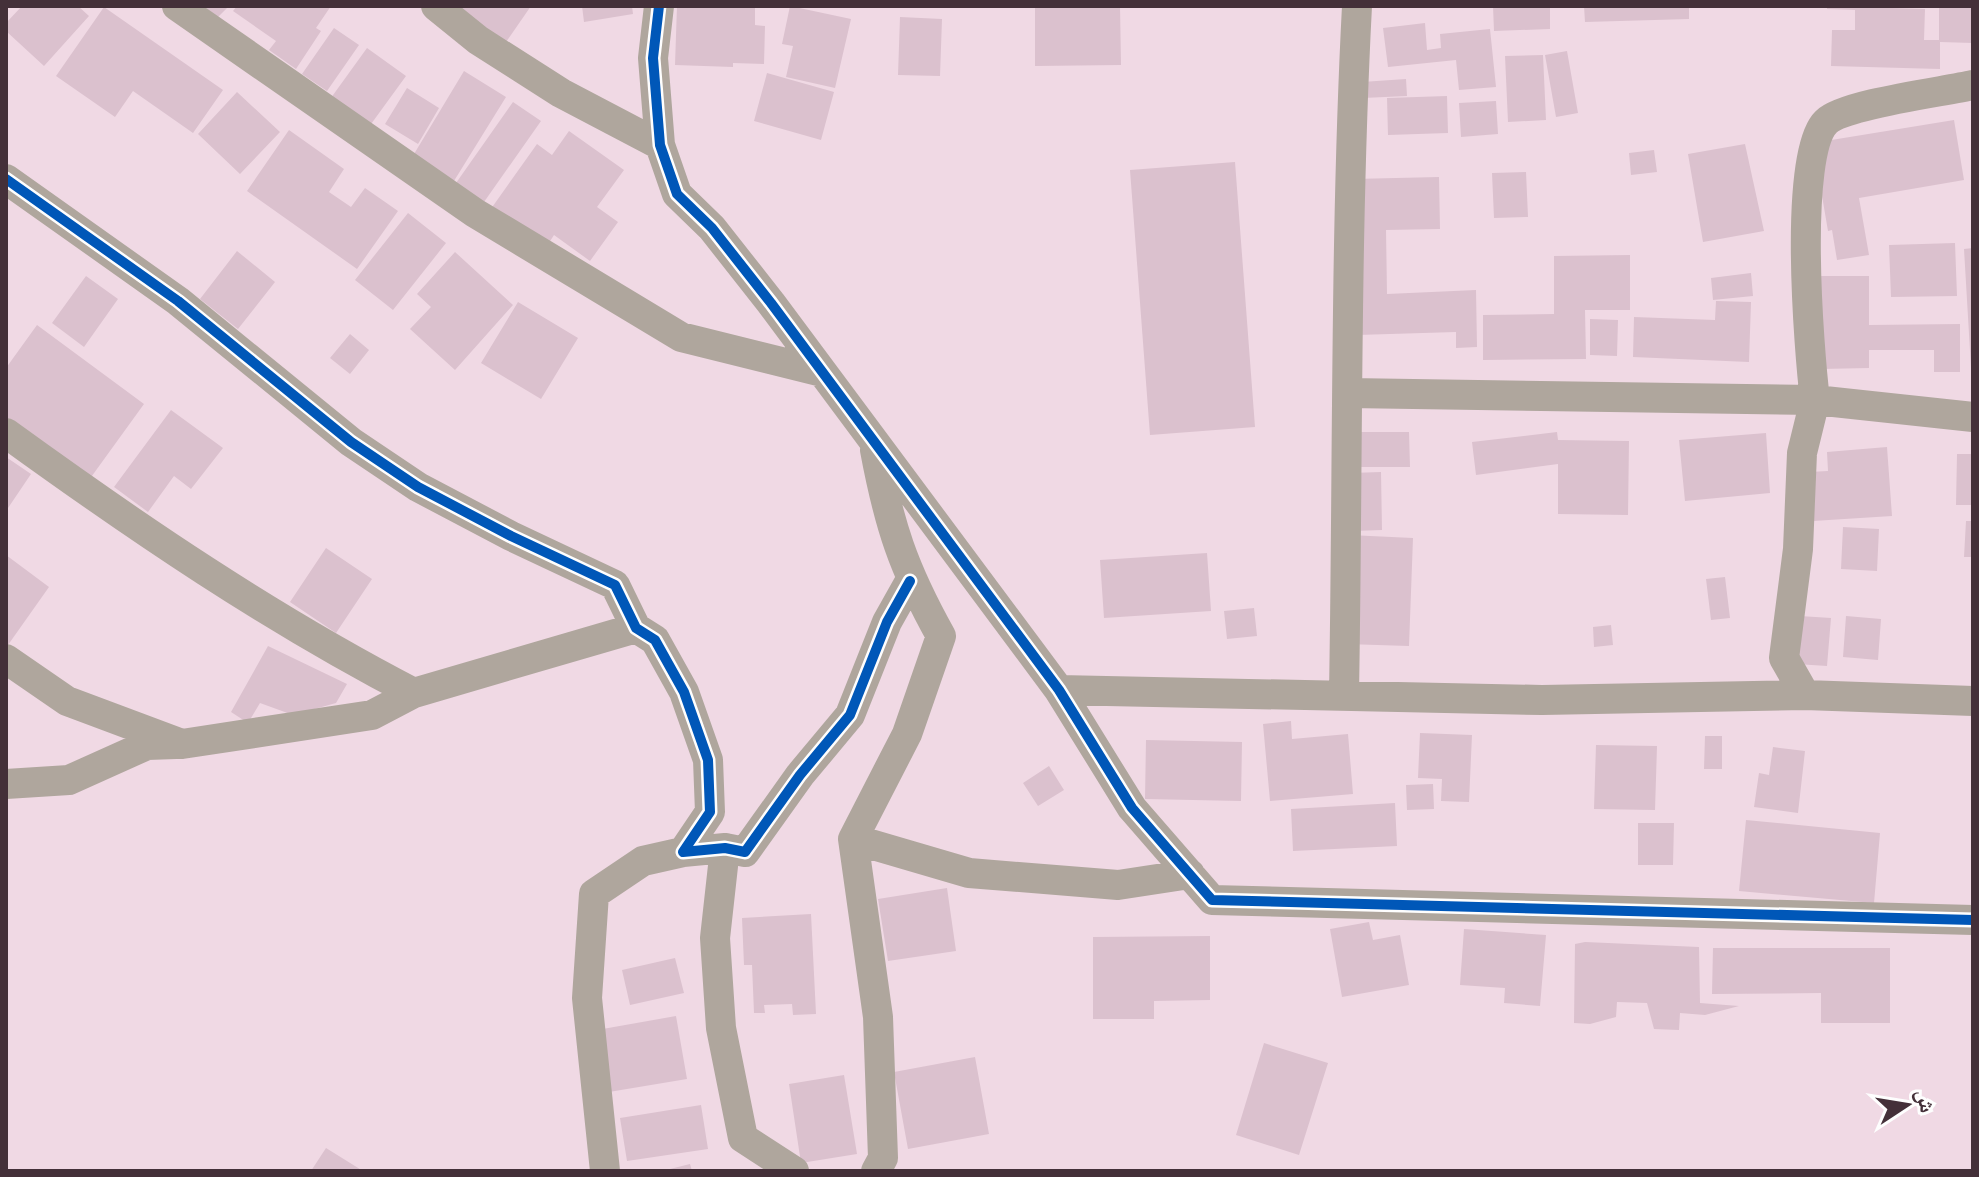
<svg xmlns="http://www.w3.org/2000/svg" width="1979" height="1177" font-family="Mulish,'Noto Naskh Arabic',sans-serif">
  <rect width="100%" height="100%" fill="#f0d9e4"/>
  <path fill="#dbc1ce" d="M22 6H78L89 16 44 66 6 31V23Z
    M204 6H229L217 18Z
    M237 6H331L316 28 321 31 296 69 269 50 276 41 233 11Z
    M447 6H531L504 45Z
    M582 6H632L633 14 584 22Z
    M677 6H755V25L765 26 764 64 733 63V67L675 65Z
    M790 6 851 19 835 88 786 77 793 46 782 44Z
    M1035 6H1120L1121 65 1035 66Z
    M1493 6H1550V29L1494 31Z
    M1584 6H1689V19L1585 22Z
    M1827 6 1925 9 1924 40H1939V6H1973V43L1940 42V69L1831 66 1832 30H1855V10L1827 9Z
    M104 7 223 90 193 133 133 91 115 117 56 76Z
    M900 17 942 19 940 76 898 75Z
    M1425 23 1427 50 1441 48 1440 34 1490 29 1496 87 1459 90 1456 60 1388 67 1383 28Z
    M334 28 359 45 327 91 302 74Z
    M367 48 406 76 366 131 328 102Z
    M1567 51 1578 113 1556 117 1545 55Z
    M1543 55 1546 120 1508 122 1505 56Z
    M464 71 506 97 449 189 408 164Z
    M767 73 834 92 821 140 754 121Z
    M1406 79 1407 96 1363 98 1362 82Z
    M407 88 439 108 418 144 385 124Z
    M237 92 280 132 240 174 198 134Z
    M1447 96 1448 133 1388 135 1387 98Z
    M1496 101 1498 134 1461 137 1459 103Z
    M513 102 541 121 484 202 456 183Z
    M1954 120 1964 180 1859 198 1869 255 1837 260 1832 230 1828 231 1813 143Z
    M289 130 344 169 329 192 351 207 365 188 398 211 357 269 247 191Z
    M569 131 624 170 597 207 618 222 590 261 554 235 543 252 488 213 537 144 552 155Z
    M1745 144 1764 231 1703 242 1688 154Z
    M1654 150 1657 172 1631 175 1629 153Z
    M1235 162 1255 427 1150 435 1130 170Z
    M1526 172 1528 217 1494 218 1492 173Z
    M1439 177 1440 229 1386 230 1387 294 1476 290 1477 347 1456 348V332L1357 335 1353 179Z
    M408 213 446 243 393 310 355 280Z
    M1955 243 1957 296 1891 297 1889 245Z
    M1973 248V368H1971L1964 249Z
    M237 251 275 282 238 329 200 299Z
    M455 252 513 305 455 370 410 329 431 307 417 294Z
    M1630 255V310H1585L1586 359 1483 360V315L1554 314V256Z
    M1751 273 1753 296 1713 300 1711 278Z
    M86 276 118 299 84 347 52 323Z
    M1821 276H1869V325L1960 324V372H1934V350H1869V368L1821 369Z
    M1716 301 1751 302 1749 362 1633 357 1634 317 1715 320Z
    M518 302 578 338 541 399 481 363Z
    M1590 319 1618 320 1617 356 1590 355Z
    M37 325 144 404 89 480 6 418V368Z
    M350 334 369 350 350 374 330 358Z
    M171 410 223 448 191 489 174 476 148 512 114 487Z
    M1353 432H1409L1410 467H1353Z
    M1557 432 1558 440 1629 441 1628 515 1558 514V464L1476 475 1472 442Z
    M1766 433 1770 493 1685 501 1679 440Z
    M1887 447 1892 516 1813 521 1809 472 1828 471 1827 452Z
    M1957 454H1973V505H1956Z
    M6 457 31 474 6 511Z
    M1381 472 1382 530 1352 531 1351 473Z
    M1966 521H1973V557H1964Z
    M1843 527 1879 529 1877 571 1841 569Z
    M1349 535 1413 538 1409 646 1346 644Z
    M326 548 372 579 336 633 290 602Z
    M1207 553 1211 611 1104 618 1100 560Z
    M6 555 49 587 8 645 6 643Z
    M1725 577 1730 618 1711 620 1706 579Z
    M1254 608 1257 636 1227 639 1224 611Z
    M1800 616 1831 618 1827 666 1796 664Z
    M1846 616 1881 619 1878 660 1843 657Z
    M1611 625 1613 645 1594 647 1593 627Z
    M268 646 347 684 336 703 293 715 260 703 248 723 231 712Z
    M1291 721 1292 739 1348 734 1353 794 1270 801 1263 724Z
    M1420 733 1472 735 1469 802 1441 801 1442 779 1418 778Z
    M1705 736H1722V769H1704Z
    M1146 740 1242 742 1241 801 1145 799Z
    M1596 745 1657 746 1655 810 1594 809Z
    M1773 747 1805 751 1798 813 1754 807 1759 773 1769 775Z
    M1049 766 1064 790 1038 806 1023 783Z
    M1433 784 1434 809 1407 810 1406 785Z
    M1395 803 1397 846 1293 851 1291 809Z
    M1746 820 1880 833 1874 903 1739 891Z
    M1638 823H1674L1673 865H1638Z
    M947 888 956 951 888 961 878 899Z
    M811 914 816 1014 793 1015 792 1004 764 1005 765 1013H754L752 965H744L742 918Z
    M1369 922 1373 940 1400 935 1409 985 1342 997 1330 929Z
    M1464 929 1546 935 1540 1006 1504 1003 1505 988 1460 985Z
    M1210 936V1000L1154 1001V1019H1093V937Z
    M1585 942 1699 947 1700 1003 1739 1006 1705 1015 1680 1013 1679 1030 1654 1029 1647 1003 1617 1002 1616 1017 1590 1024 1574 1023 1575 944Z
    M1713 948H1890V1023H1821V993L1712 994Z
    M675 958 684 993 630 1005 622 970Z
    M676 1016 687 1079 609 1092 597 1030Z
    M1264 1043 1328 1063 1299 1155 1236 1135Z
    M975 1057 989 1134 908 1149 894 1072Z
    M844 1075 857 1154 801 1163 789 1084Z
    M701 1105 708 1149 627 1161 620 1118Z
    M326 1148 363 1171H311Z
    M690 1164 692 1171H666V1170Z"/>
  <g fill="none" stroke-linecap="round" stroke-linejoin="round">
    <path stroke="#afa69d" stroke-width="30" d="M177 6 475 213 681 337 822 372
      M436 6 478 40 561 93 660 145
      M659 6 653 58 660 145 677 194 712 228 771 303 1059 690 1132 808 1212 900 1973 920
      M1973 85C1942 92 1844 104 1826 122 1793 154 1809 351 1815 400L1973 417
      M6 179 178 301 351 442 418 487 511 536 615 585 636 628 655 640 684 692 708 760 710 812 683 852 725 848 745 852 800 775 850 715 887 622 910 581
      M1349 393 1815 400 1802 453 1798 549 1784 658 1805 695
      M6 433C137 528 271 619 414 693L636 628
      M875 450C889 525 903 568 941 636L907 734 853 839 969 873 1118 885 1190 874
      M6 659 67 701 182 744 372 715 414 693
      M1059 690 1542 700 1805 695 1973 701
      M1344 694C1348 465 1345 235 1357 6
      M6 784 69 780 147 745 176 744
      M853 839 878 1017 883 1158 876 1171
      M725 848 715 938 721 1028 743 1138 794 1171
      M605 1171 587 998 594 894 643 861 683 852"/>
    <g stroke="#fefefe" stroke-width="15">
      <path id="cycleway" d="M659 6 653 58 660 145 677 194 712 228 771 303 1059 690 1132 808 1212 900 1973 920
        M6 179 178 301 351 442 418 487 511 536 615 585 636 628 655 640 684 692 708 760 710 812 683 852 725 848 745 852 800 775 850 715 887 622 910 581"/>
    </g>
    <use href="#cycleway" stroke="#0057b8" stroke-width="10"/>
  </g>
  <rect width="1979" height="1177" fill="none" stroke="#443039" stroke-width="16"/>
  <g transform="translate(1907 1105) rotate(78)" stroke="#fefefe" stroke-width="6" paint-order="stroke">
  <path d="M0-6L14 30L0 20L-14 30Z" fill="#443039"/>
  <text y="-12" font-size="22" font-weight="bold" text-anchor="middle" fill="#443039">ش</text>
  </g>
</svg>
